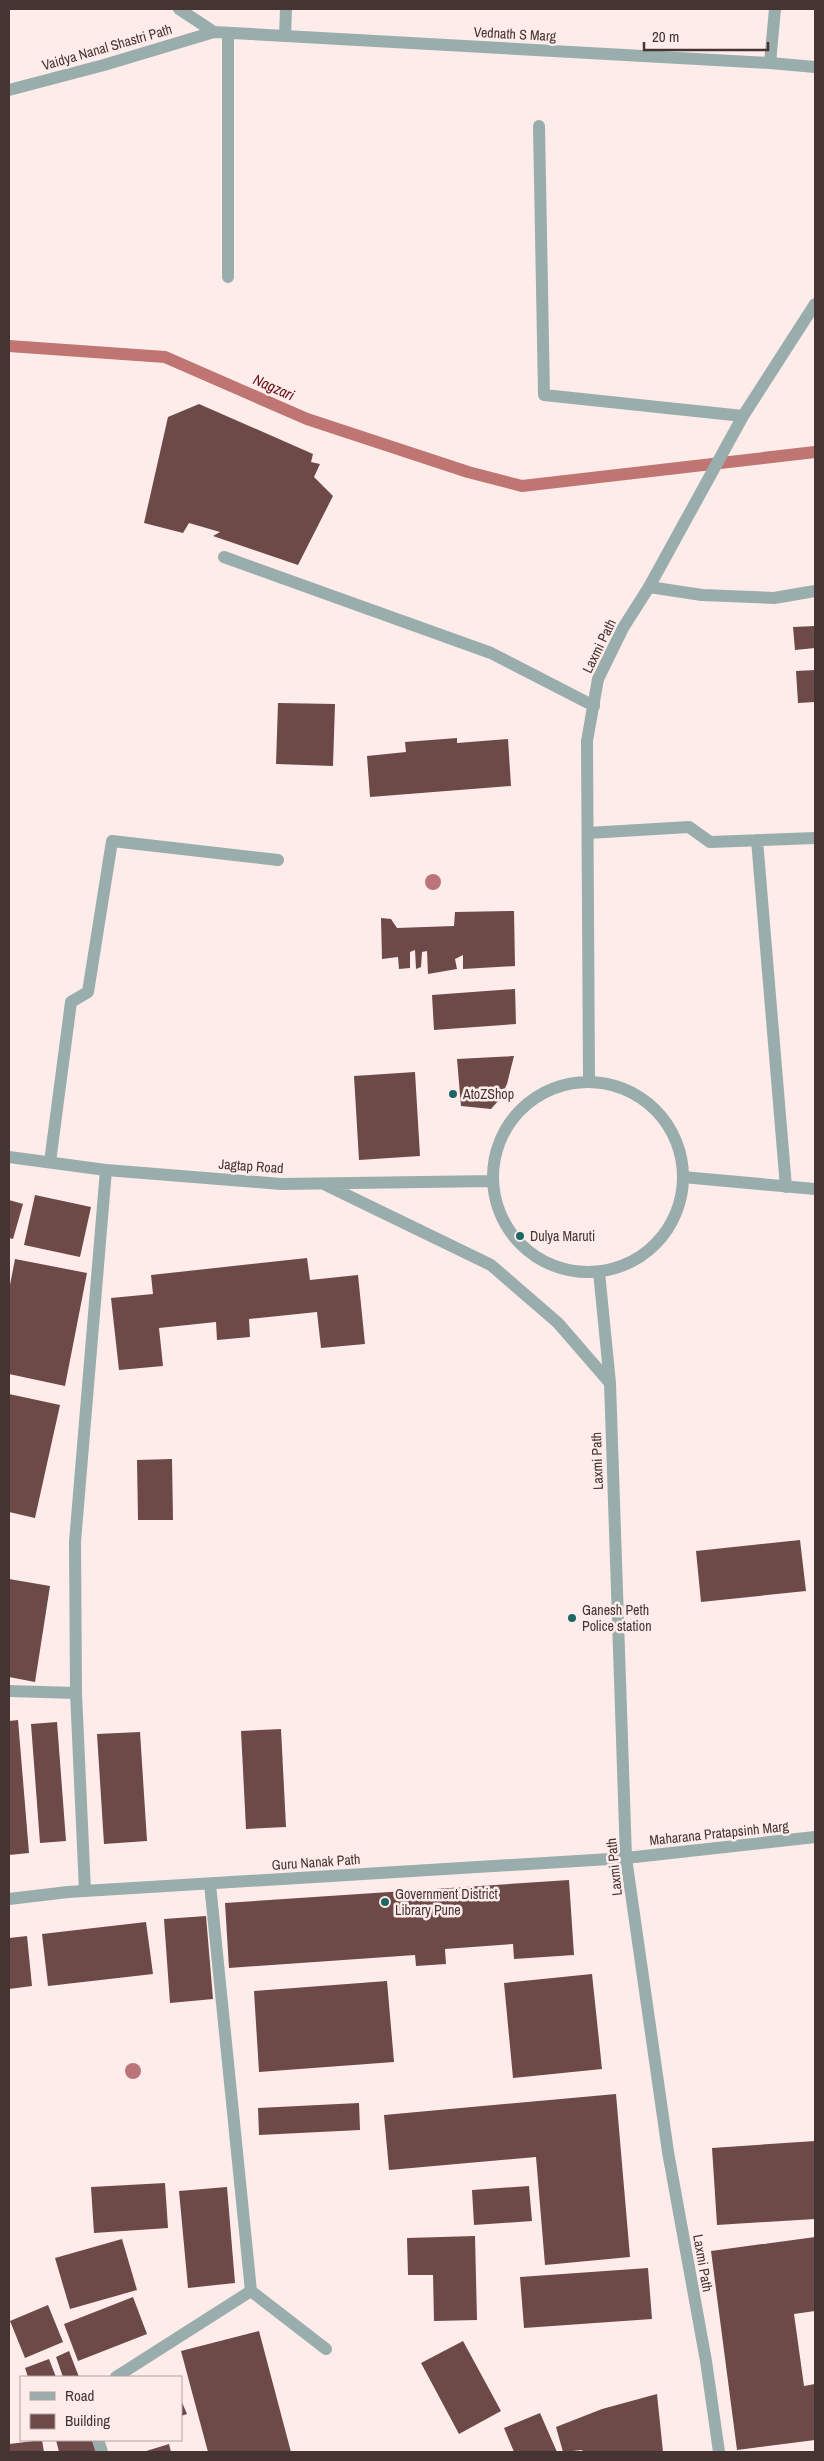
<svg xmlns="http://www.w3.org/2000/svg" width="824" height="2461" font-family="'Archivo Narrow',sans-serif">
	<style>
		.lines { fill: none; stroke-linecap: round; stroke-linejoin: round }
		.stream { stroke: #bf7673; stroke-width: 12 }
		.building { fill: #6d4a48 }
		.service { stroke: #99adac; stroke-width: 12 }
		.minor { stroke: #99adac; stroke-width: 12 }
		.tertiary { stroke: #99adac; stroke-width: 12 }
		.tree { fill: #bb757a }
		.poi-dot { fill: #1b6867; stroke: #feecea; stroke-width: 2 }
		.labels { text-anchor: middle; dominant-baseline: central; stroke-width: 5; stroke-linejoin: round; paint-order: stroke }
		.street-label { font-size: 14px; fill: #463433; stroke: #feecea }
		.poi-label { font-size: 14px; fill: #463433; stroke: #feecea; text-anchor: start }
		.water-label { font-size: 15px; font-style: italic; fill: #651017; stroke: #feecea }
	</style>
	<rect width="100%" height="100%" fill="#feecea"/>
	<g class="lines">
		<path class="stream" d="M 9,346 L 165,357 L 307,419 L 468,472 L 522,486 L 815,452"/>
	</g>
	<path class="building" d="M 199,404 L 313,454 L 311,462 L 320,464 L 314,477 L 333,496 L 298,565 L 213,536 L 220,532 L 189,523 L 183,533 L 144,523 L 168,417 Z
		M 815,626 L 815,648 L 795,650 L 793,627 Z
		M 815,670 L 815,702 L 798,703 L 796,671 Z
		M 278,703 L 335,704 L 333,766 L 276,764 Z
		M 457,738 L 457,743 L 508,739 L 511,786 L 370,797 L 367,756 L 406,752 L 405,742 Z
		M 514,911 L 515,966 L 463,969 L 463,955 L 455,959 L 457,969 L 428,974 L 427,951 L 422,952 L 421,967 L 416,969 L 415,950 L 410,952 L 410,968 L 399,969 L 398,957 L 382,959 L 381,918 L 391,919 L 397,928 L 454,926 L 455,912 Z
		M 515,989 L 516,1024 L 434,1030 L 432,995 Z
		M 514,1056 L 507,1084 L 499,1100 L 491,1109 L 461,1106 L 457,1059 Z
		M 415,1072 L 420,1156 L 359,1160 L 354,1076 Z
		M 35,1195 L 91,1207 L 80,1257 L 24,1245 Z
		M 9,1200 L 23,1204 L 13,1239 L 9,1238 Z
		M 307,1258 L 310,1280 L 358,1275 L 365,1344 L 321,1348 L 317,1312 L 249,1319 L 250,1337 L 217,1340 L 216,1322 L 159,1328 L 163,1366 L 119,1370 L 111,1298 L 153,1294 L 151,1275 Z
		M 15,1259 L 87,1273 L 65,1386 L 9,1374 L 9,1290 Z
		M 9,1394 L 60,1405 L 35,1518 L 9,1512 Z
		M 172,1459 L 173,1520 L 138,1520 L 137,1460 Z
		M 800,1540 L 806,1591 L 701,1602 L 696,1551 Z
		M 9,1579 L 50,1586 L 35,1682 L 9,1677 Z
		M 18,1720 L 29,1853 L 9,1855 L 9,1721 Z
		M 57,1722 L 66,1841 L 40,1843 L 31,1724 Z
		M 281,1729 L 286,1827 L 246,1829 L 241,1731 Z
		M 140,1732 L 147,1841 L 104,1844 L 97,1734 Z
		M 569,1880 L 574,1955 L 514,1959 L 513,1944 L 445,1949 L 446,1964 L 416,1966 L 415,1955 L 229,1968 L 225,1903 Z
		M 206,1916 L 213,1999 L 170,2003 L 164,1919 Z
		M 146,1922 L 153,1974 L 48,1986 L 42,1934 Z
		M 27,1936 L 32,1986 L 9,1989 L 9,1938 Z
		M 592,1974 L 602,2069 L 513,2078 L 504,1983 Z
		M 387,1981 L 394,2062 L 259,2072 L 254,1991 Z
		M 616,2094 L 630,2257 L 545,2265 L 536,2157 L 389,2170 L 384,2115 Z
		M 359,2103 L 360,2130 L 259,2135 L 258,2108 Z
		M 815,2141 L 815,2219 L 717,2225 L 712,2148 Z
		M 165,2183 L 168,2228 L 94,2233 L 91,2187 Z
		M 529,2186 L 532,2221 L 474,2225 L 472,2190 Z
		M 227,2187 L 235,2283 L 188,2288 L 179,2191 Z
		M 475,2236 L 477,2320 L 434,2321 L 433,2275 L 408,2275 L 407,2238 Z
		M 815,2237 L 815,2311 L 794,2314 L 804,2386 L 815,2384 L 815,2440 L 737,2450 L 711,2251 Z
		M 122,2239 L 137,2290 L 70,2309 L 55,2258 Z
		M 648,2268 L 652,2319 L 524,2328 L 520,2277 Z
		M 133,2297 L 147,2334 L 78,2361 L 64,2324 Z
		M 48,2305 L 63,2342 L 25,2358 L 10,2321 Z
		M 259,2331 L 291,2452 L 208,2452 L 181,2351 Z
		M 463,2341 L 501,2411 L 459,2434 L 421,2363 Z
		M 69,2351 L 79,2377 L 63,2377 L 56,2357 Z
		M 49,2359 L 56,2377 L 28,2377 L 25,2368 Z
		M 657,2394 L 663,2452 L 583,2452 L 582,2450 L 563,2452 L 556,2427 L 602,2409 Z
		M 181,2400 L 187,2414 L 181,2416 Z
		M 540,2413 L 557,2452 L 514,2452 L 504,2428 Z
		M 42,2440 L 44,2452 L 9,2452 L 9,2444 Z
		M 56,2440 L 92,2440 L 96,2452 L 59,2452 Z
		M 169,2444 L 171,2452 L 143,2452 Z"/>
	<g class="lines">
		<path class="service" d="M 285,36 L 286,9
			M 770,63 L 775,9
			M 539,126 L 544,395 L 743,416"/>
		<path class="minor" d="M 179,9 L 214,32
			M 228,33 L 228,277
			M 9,90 L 104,65 L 214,32 L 770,63 L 815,67
			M 224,557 L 491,653 L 594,706
			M 649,587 L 702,595 L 774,598 L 815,591
			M 588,833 L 689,827 L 710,842 L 815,838
			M 757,840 L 786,1187
			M 50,1162 L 71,1002 L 88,992 L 112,841 L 278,860
			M 683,1177 L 815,1189
			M 9,1691 L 76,1693
			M 85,1891 L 76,1693 L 75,1542 L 106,1170
			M 251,2291 L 326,2349
			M 116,2377 L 251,2291 L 210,1884
			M 98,2440 L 102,2452"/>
		<path class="tertiary" d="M 589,1081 L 587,741 L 598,679 L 623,628 L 649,587 L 743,416 L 815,304
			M493 1177a95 95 0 1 1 190 0a95 95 0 1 1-190 0Z
			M 9,1157 L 106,1170 L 281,1184 L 493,1181
			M 326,1185 L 491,1265 L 558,1323 L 610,1383
			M 599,1272 L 610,1383 L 626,1858 L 668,2152 L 706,2361 L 719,2452
			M 9,1899 L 68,1892 L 626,1858 L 815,1837"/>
	</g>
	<g class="tree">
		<circle cx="433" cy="882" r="8"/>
		<circle cx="133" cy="2071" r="8"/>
	</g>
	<g class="poi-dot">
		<circle cx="453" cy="1094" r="5"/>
		<circle cx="520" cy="1236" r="5"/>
		<circle cx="572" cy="1618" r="5"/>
		<circle cx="385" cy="1902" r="5"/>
	</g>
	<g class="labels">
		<g class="street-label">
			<text transform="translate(515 34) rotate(3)">Vednath S Marg</text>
			<text transform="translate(107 47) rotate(-16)">Vaidya Nanal Shastri Path</text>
			<text transform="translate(599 646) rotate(-64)">Laxmi Path</text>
			<text transform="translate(251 1166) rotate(4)">Jagtap Road</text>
			<text transform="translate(597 1461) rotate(-92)">Laxmi Path</text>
			<text transform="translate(719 1833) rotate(-6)">Maharana Pratapsinh Marg</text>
			<text transform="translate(316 1862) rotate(-4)">Guru Nanak Path</text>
			<text transform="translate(614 1867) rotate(-96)">Laxmi Path</text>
			<text transform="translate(703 2263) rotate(80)">Laxmi Path</text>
		</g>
		<g class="poi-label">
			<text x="463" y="1094">AtoZShop</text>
			<text x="530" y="1236">Dulya Maruti</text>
			<text x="582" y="1610">Ganesh Peth<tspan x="582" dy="16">Police station</tspan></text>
			<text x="395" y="1894">Government District<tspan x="395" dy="16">Library Pune</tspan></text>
		</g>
		<g class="water-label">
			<text transform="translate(274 387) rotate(24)">Nagzari</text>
		</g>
	</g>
	<rect width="824" height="2461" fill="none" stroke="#463433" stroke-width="20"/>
	<rect x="20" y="2376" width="162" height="65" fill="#feecea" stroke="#b4a2a1"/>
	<rect x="30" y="2392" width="25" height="8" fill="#99adac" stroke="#b4a2a1"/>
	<text x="65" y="2401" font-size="15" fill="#463433">Road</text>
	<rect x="30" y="2414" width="25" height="15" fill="#6d4a48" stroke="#b4a2a1"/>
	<text x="65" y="2426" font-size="15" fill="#463433">Building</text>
	<path d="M644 42v8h124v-8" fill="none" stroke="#463433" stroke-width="2.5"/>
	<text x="652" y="42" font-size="15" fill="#463433" stroke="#feecea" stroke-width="4" paint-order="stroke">20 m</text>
</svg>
